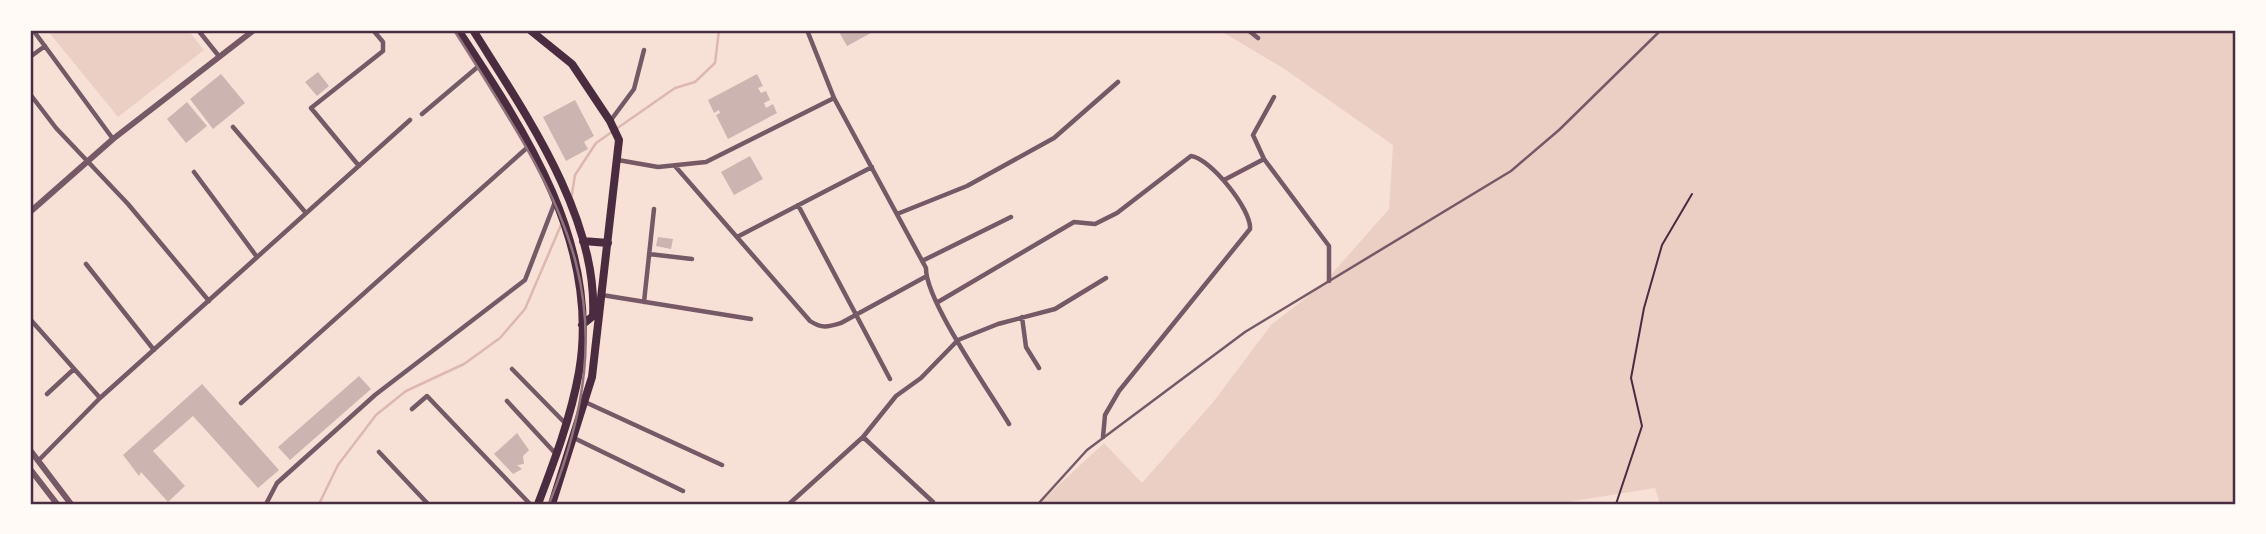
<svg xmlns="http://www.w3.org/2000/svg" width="2266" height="534" font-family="Barlow,sans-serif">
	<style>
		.green { fill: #ebcfc5 }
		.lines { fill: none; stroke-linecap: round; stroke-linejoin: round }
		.stream { stroke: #dcb8b0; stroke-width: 2.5 }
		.building { fill: #ccb4b1 }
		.path { stroke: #4a2c40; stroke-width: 2 }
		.service { stroke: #755966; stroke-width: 2.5 }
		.minor { stroke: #755966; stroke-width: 4.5 }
		.tertiary { stroke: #755966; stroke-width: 6 }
		.primary { stroke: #4a2c40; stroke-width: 8 }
		.rail { stroke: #8f747c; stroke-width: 2.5 }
		.neatline { fill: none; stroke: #4a2c40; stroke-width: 2.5 }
	</style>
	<rect width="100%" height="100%" fill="#f7e1d7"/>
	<path class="green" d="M 47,30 L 188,30 L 204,50 L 118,117 Z
		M 1219,30 L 2236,30 L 2236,504 L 1660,504 L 1655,488 L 1555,504 L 1038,504 L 1104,443 L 1142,483 L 1214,401 L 1271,325 L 1321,286 L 1389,209 L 1393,145 L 1283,68 Z"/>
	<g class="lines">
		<path class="stream" d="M 571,200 L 575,175 L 596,143 L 675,88 L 695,82 L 715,63 L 719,30
			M 319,504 L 338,465 L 376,415 L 406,391 L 464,364 L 500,338 L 525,309 L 561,225"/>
	</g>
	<path class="building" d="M 838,30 L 869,30 L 871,33 L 847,46 Z
		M 318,72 L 329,86 L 317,96 L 305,82 Z
		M 221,74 L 245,103 L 213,129 L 190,99 Z
		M 757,74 L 763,86 L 758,88 L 761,93 L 766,91 L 770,100 L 764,103 L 766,108 L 773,104 L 777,113 L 728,139 L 716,115 L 720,113 L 719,110 L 714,113 L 708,100 Z
		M 575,100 L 594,136 L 584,142 L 588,149 L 566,161 L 543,117 Z
		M 187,102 L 207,126 L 186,143 L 167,119 Z
		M 750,156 L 763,179 L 734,195 L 721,172 Z
		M 658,237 L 673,239 L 671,249 L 656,246 Z
		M 359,376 L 371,389 L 290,460 L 278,447 Z
		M 202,384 L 279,470 L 258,488 L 193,416 L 153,451 L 185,486 L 168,502 L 141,472 L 139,476 L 123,455 Z
		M 517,433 L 529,450 L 523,456 L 524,464 L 517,465 L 522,469 L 513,474 L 494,454 Z"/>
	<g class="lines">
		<path class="path" d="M 1616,504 L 1642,426 L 1631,378 L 1644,308 L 1662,245 L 1692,194"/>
		<path class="service" d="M 1038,504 L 1087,450 L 1245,332 L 1511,171 L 1559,130 L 1661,30"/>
		<path class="minor" d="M 33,30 L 113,139
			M 198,30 L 218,55
			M 807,30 L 834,98 L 926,268 C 925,300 990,392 1009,424
			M 1248,30 L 1258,38
			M 30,57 L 45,46
			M 30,94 L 56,128 L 128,204 L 209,301
			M 422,114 L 480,65
			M 611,120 L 634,89 L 644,50
			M 233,127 L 306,213
			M 1264,159 L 1253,135 L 1274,97
			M 618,160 L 658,167 L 706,162 L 834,98
			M 359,166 L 311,108 L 383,51 L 383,42 L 373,30
			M 675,166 L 810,321 C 822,329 828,327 841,323 L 925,277
			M 194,172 L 257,257
			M 1224,180 L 1264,159 L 1329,246 L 1329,281
			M 798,205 L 890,379
			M 897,214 L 967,186 L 1054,138 L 1118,82
			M 737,237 L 872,167
			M 649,254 L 692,259
			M 922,261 L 1011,217
			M 86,264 L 154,350
			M 602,295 L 751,319
			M 644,302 L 654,209
			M 938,302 L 1074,222 L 1095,224 L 1117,213 L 1191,156 C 1210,158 1252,210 1250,229 L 1119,391 L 1105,415 L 1103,437
			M 1022,317 L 1026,347 L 1039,368
			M 30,319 L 100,398
			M 512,369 L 565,423
			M 47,394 L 74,369
			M 507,401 L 555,453
			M 585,402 L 722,465
			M 241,403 L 529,146
			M 412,409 L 427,396 L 530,504
			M 863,437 L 933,502
			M 574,438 L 683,491
			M 379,452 L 428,504
			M 38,461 L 100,398 L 410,120
			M 266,504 L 277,483 L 375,395 L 525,280 L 555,202
			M 789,504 L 863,437 L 896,396 L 921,378 L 958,340 L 998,324 L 1055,309 L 1106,278"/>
		<path class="tertiary" d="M 30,212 L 113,139 L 254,30
			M 30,450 L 71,504
			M 30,469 L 57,504"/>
		<path class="primary" d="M 458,30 C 525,131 601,245 579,372 C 571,417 554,462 538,504
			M 473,30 C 524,112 598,216 593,316 L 582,325
			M 530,30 L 572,64 L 610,121 L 619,140 L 592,377 L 552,504
			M 583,241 L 608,243"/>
		<path class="rail" d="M 454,30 C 563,203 632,297 549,504"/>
	</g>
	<rect width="2266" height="534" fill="none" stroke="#fffaf5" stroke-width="63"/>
	<rect x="32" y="32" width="2202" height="471" class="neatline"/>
</svg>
